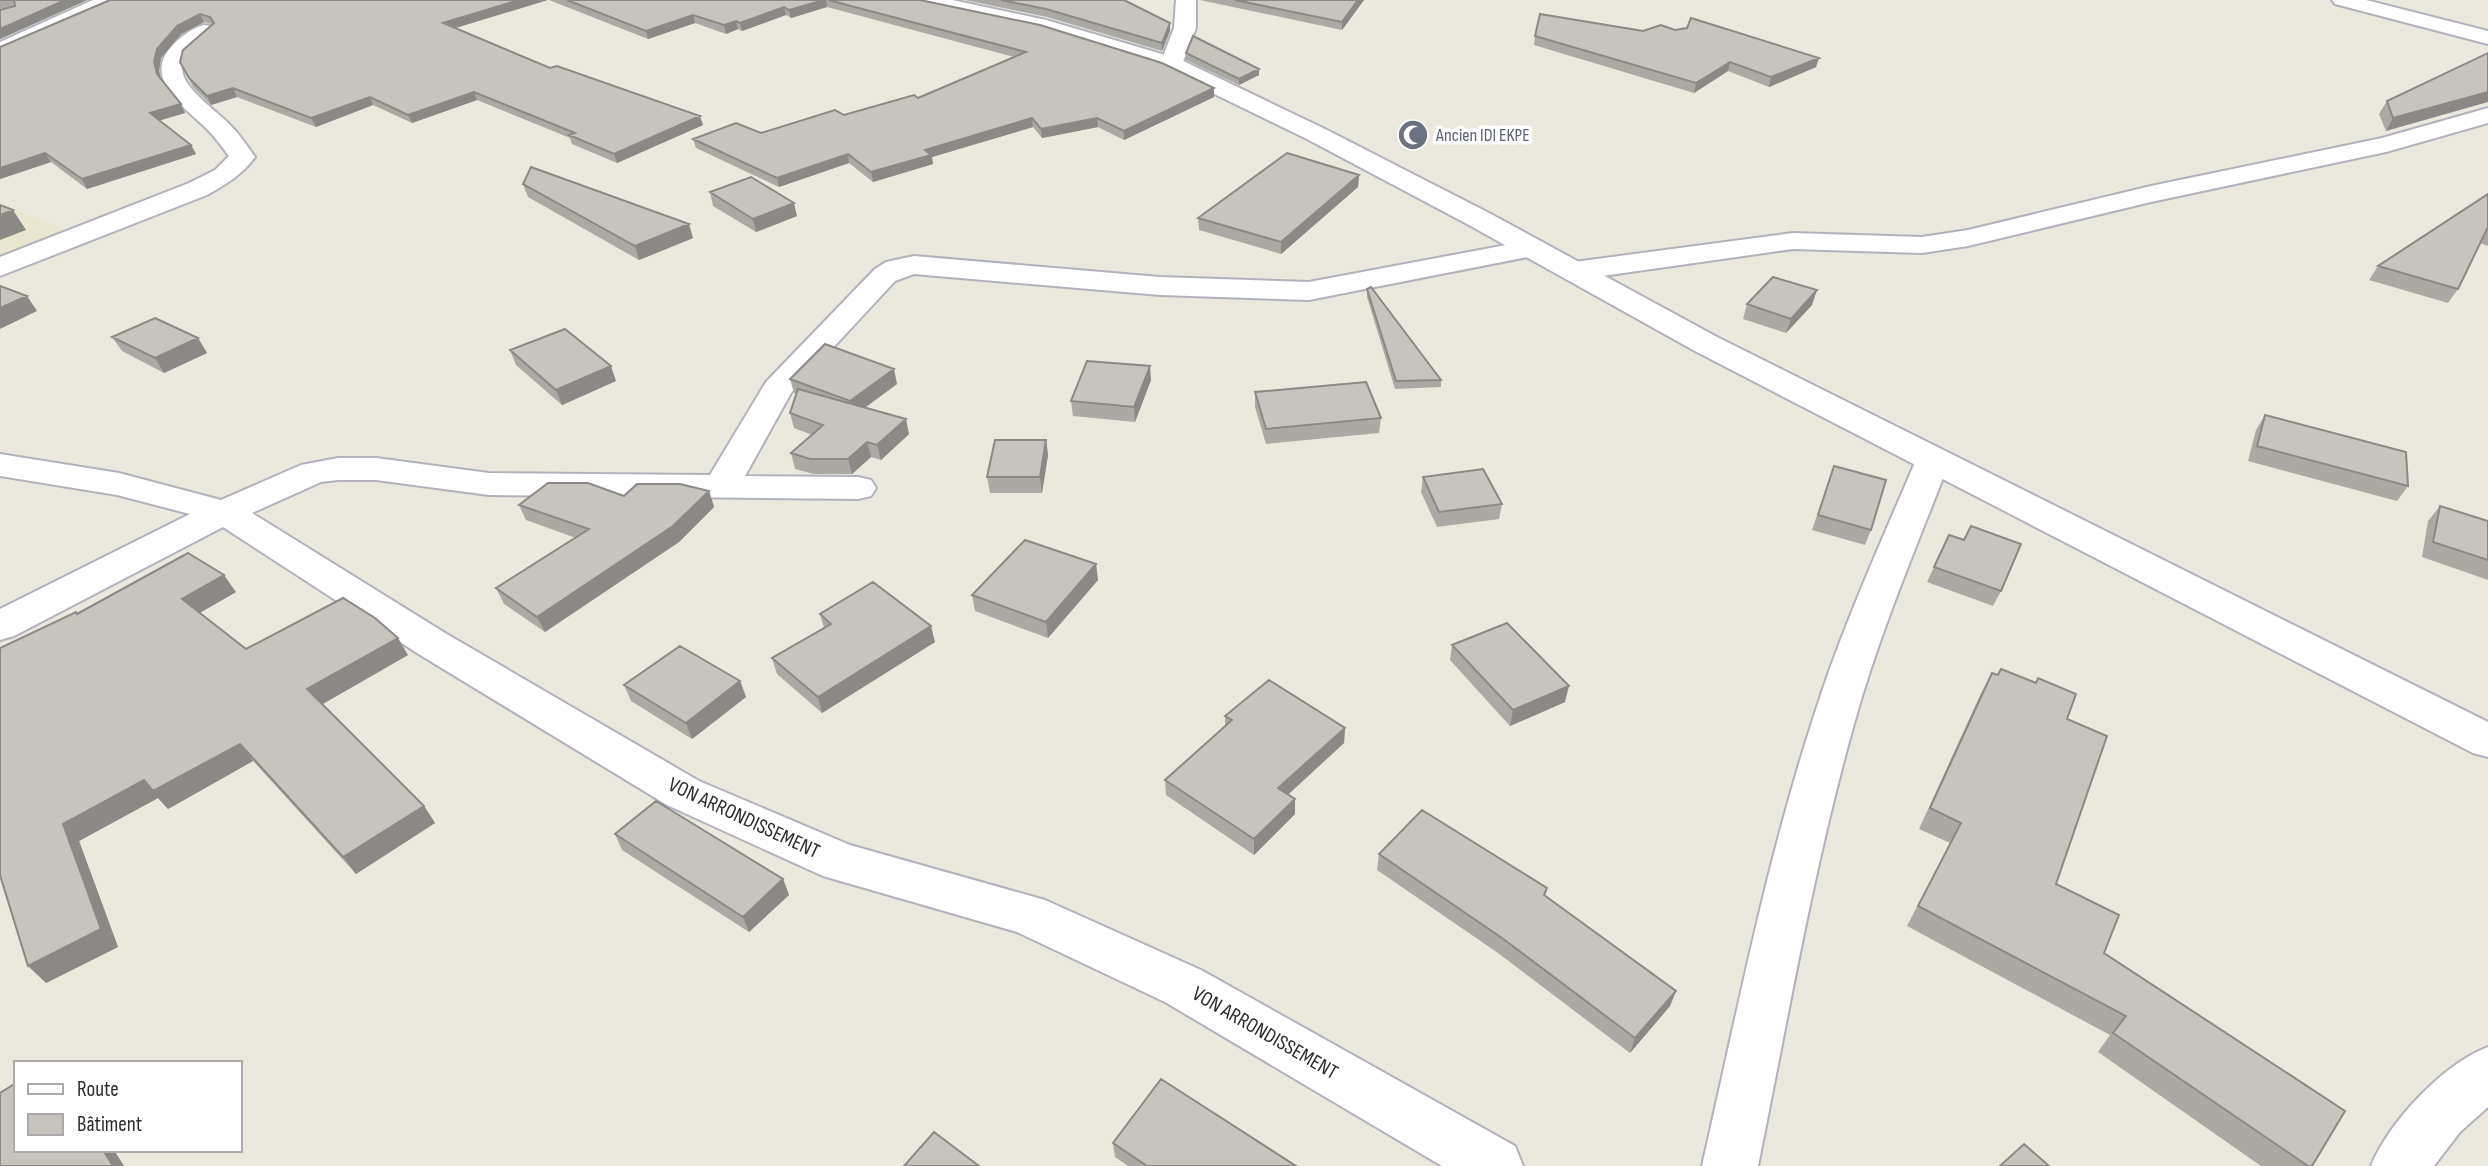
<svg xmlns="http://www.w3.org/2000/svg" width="2488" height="1166" font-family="'Sofia Sans Condensed',sans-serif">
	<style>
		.education { fill: #ebe6cf }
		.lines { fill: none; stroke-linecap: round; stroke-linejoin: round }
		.minor-casing { stroke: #b2b2bd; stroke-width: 4 }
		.tertiary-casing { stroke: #b2b2bd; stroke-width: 4 }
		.minor { fill: #fff; fill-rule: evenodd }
		.tertiary { fill: #fff; fill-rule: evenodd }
		.wall { fill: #aba9a3 }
		.shaded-wall { fill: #8b8985 }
		.building { fill: #c7c4be; stroke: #8b8985; stroke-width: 2 }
		.labels { text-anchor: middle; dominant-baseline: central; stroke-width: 7; stroke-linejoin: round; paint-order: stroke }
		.far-worship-label { font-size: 18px; fill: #5b616d; stroke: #fff; text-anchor: start }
		.street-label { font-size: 21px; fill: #2b2b2b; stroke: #fff }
	</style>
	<rect width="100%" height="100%" fill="#ebe8de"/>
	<path class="education" d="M 0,205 L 68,230 L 0,258 Z"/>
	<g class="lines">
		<g class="minor-casing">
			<path id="minor" d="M 1176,0 L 1196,0 L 1196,28 L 1182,64 L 1179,69 L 1163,69 L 1160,64 L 1174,28 Z
				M 2332,0 L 2366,0 L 2488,31 L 2488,44 L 2335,4 Z
				M 204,25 L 212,26 L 215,31 C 207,43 188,48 183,62 C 175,85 218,111 231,126 C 240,135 247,146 255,157 C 242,175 226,184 207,195 L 0,276 L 0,257 L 189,183 L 215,170 L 229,156 C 222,147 216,138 208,130 C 186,108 141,79 172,46 C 180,37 192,28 204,25 Z
				M 2488,108 L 2488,123 L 2386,152 L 2151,202 L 1968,246 L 1922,253 L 1793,249 L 1574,280 L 1564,277 L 1560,271 L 1564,265 L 1574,262 L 1793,233 L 1922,237 L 1968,230 L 2151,186 L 2382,138 Z
				M 1533,240 L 1543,242 L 1547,248 L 1543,254 L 1309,300 L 1160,295 L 914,274 L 895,281 L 791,393 L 745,476 L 858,477 L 871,480 L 876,488 L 871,496 L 858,499 L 489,495 L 376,480 L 338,480 L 321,482 L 252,513 L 445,633 L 699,781 L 850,845 L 1045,900 L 1201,970 L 1515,1146 L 1523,1166 L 1442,1166 L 1165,1002 L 1017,932 L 823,876 L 667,805 L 417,653 L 223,527 L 14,636 L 0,640 L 0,609 L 190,514 L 117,495 L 0,476 L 0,454 L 119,473 L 221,500 L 301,465 L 338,458 L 376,458 L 489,473 L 710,475 L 766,382 L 875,269 L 886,262 L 914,256 L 1160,277 L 1309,282 Z
				M 1933,450 L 1945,453 L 1950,460 C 1916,548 1879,634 1854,724 C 1813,869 1788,1018 1758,1166 L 1702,1166 C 1736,1018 1765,867 1812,722 C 1840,632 1879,547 1916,460 L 1921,453 Z
				M 2488,1047 L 2488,1107 L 2460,1132 L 2434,1166 L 2371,1166 C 2389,1122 2443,1064 2488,1047 Z"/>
		</g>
		<g class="tertiary-casing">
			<path id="tertiary" d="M 93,0 L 120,0 L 117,4 L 0,57 L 0,42 Z
				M 913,0 L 952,0 L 1046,20 L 1179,59 L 1325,129 L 1489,213 L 1717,337 L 2488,722 L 2488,757 L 2473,753 L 1695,351 L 1469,225 L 1307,139 L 1163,69 L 1041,31 L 923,6 L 916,4 Z"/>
		</g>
		<use href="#minor" class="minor"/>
		<use href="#tertiary" class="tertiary"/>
	</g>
	<path class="wall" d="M 0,0 L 87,0 L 0,39 L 5,8 L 0,9 Z
		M 110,0 L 456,28 L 550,68 L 703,125 L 617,163 L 572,144 L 570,138 L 477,100 L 412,123 L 373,105 L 316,127 L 237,97 L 211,105 L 193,87 L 180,62 L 212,24 L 204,22 L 181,34 L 161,58 L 159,71 L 161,79 L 181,104 L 185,113 L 159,120 L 191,145 L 196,154 L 87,189 L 51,162 L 0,179 L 0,47 Z
		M 549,0 L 920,0 L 1214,88 L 1214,97 L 1124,140 L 1098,127 L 1042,138 L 1033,127 L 932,157 L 933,164 L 873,182 L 849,163 L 779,187 L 696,148 L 693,139 L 761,133 L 918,98 L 1014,57 L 827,7 L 791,18 L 786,15 L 742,31 L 738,29 L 726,34 L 695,23 L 648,39 Z
		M 965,0 L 1124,0 L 1170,31 L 1162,51 L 1047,17 Z
		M 1200,0 L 1364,0 L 1342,30 Z
		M 1675,30 L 1816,67 L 1769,87 L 1728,71 L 1694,93 L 1534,45 L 1535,36 Z
		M 1186,53 L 1259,75 L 1239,85 L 1186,60 Z
		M 2488,53 L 2386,131 L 2379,114 L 2387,101 Z
		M 1359,175 L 1358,187 L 1281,254 L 1199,230 L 1198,218 Z
		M 523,184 L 693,238 L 639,260 L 528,197 Z
		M 710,192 L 797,216 L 756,232 L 713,206 Z
		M 2488,194 L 2488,246 L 2480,243 L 2458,289 L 2448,303 L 2369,280 L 2378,266 Z
		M 1367,289 L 1441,380 L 1441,387 L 1395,389 L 1367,297 Z
		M 1747,304 L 1812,305 L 1786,333 L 1743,319 Z
		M 112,337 L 198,338 L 207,353 L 164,373 L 122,351 Z
		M 510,350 L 616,381 L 562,405 L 516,365 Z
		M 790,379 L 897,384 L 865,408 L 909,434 L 881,460 L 871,457 L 852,474 L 814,474 L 795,469 L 791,453 L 812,435 L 794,428 L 790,413 L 797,394 L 794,393 Z
		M 1151,380 L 1135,422 L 1073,416 L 1071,401 Z
		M 1255,392 L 1381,418 L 1379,433 L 1266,444 L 1255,407 Z
		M 2265,415 L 2408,486 L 2397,501 L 2248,461 L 2256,430 Z
		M 1046,440 L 1048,455 L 1042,493 L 990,493 L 987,477 Z
		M 1834,466 L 1871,530 L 1865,545 L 1812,530 Z
		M 1423,477 L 1502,504 L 1499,519 L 1437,527 L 1421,492 Z
		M 709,491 L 714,507 L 679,542 L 545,632 L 504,604 L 496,588 L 576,538 L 526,520 L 519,505 L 624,496 Z
		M 2440,506 L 2488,521 L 2488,580 L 2422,557 L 2428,521 Z
		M 1949,535 L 2001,591 L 1993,606 L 1927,582 Z
		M 1096,564 L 1098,580 L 1048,638 L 975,611 L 972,595 Z
		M 236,592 L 200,613 L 246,649 L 408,655 L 323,704 L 424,806 L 435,823 L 356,874 L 253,761 L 168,809 L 158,798 L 79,841 L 118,947 L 46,983 L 77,614 Z
		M 820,614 L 935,642 L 822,713 L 777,674 L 772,658 L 824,628 Z
		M 1452,645 L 1565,702 L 1510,726 L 1450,660 Z
		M 1992,673 L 2067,719 L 2056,884 L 2104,953 L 2312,1166 L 2261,1166 L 2098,1052 L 2110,1035 L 1907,926 L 1950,843 L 1919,829 L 1981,693 Z
		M 740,681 L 746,697 L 692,739 L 631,701 L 624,685 Z
		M 1225,716 L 1345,728 L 1344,743 L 1288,794 L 1295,799 L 1295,814 L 1254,855 L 1166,795 L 1165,780 L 1225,726 Z
		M 615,834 L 783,879 L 789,895 L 749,932 L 622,850 Z
		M 1379,854 L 1547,888 L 1545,896 L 1676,991 L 1670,1006 L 1630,1053 L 1498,953 L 1377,870 Z
		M 1113,1143 L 1296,1166 L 1128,1166 L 1115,1157 Z"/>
	<path class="shaded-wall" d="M 65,0 L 87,0 L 0,39 L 0,29 Z
		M 519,0 L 548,0 L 446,31 L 443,23 Z
		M 824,0 L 826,0 L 827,7 L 791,18 L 789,10 Z
		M 1358,0 L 1364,0 L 1342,30 L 1342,22 Z
		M 784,7 L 786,15 L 742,31 L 740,23 Z
		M 200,14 L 204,22 L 181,34 L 161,58 L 159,71 L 162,83 L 157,74 L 154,62 L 157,49 L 177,26 Z
		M 693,15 L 695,23 L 648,39 L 646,31 Z
		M 736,21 L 738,29 L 726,34 L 724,25 Z
		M 1170,23 L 1170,31 L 1162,51 L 1162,43 Z
		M 1819,58 L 1816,67 L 1769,87 L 1771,77 Z
		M 1730,62 L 1728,71 L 1694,93 L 1696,83 Z
		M 1259,69 L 1259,75 L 1239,85 L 1239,79 Z
		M 233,88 L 237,97 L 211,105 L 207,96 Z
		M 1214,88 L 1214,97 L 1124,140 L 1124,131 Z
		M 474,92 L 477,100 L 412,123 L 408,115 Z
		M 2488,92 L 2488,102 L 2386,131 L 2393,118 Z
		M 370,97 L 373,105 L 316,127 L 311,118 Z
		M 181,104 L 185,113 L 155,122 L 150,113 Z
		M 700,116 L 703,125 L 617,163 L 614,154 Z
		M 1032,118 L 1033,127 L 932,157 L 933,164 L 873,182 L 871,172 L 925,150 Z
		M 1097,118 L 1098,127 L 1042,138 L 1041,129 Z
		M 191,145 L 196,154 L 87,189 L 82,179 Z
		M 45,153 L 51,162 L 0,179 L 0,168 Z
		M 848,154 L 849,163 L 779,187 L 777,178 Z
		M 1359,175 L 1358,187 L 1281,254 L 1281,242 Z
		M 794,203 L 797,216 L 756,232 L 753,219 Z
		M 13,210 L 26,230 L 0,240 L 0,215 Z
		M 689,224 L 693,238 L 639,260 L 635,246 Z
		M 1817,290 L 1812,305 L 1786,333 L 1791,319 Z
		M 27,296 L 37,311 L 0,329 L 0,308 Z
		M 198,338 L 207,353 L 164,373 L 155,358 Z
		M 611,366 L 616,381 L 562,405 L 556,390 Z
		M 1150,366 L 1151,380 L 1135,422 L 1134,407 Z
		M 894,369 L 897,384 L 853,416 L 850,401 Z
		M 906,419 L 909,434 L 881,460 L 877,445 Z
		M 1046,440 L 1048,455 L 1042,493 L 1040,477 Z
		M 867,442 L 871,457 L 852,474 L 848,459 Z
		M 709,491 L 714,507 L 679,542 L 545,632 L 537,617 Z
		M 1096,564 L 1098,580 L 1048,638 L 1046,622 Z
		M 224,575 L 236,592 L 194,616 L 182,599 Z
		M 931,626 L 935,642 L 822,713 L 818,697 Z
		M 398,638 L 408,655 L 319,706 L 307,689 Z
		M 740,681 L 746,697 L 692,739 L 686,723 Z
		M 1569,686 L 1565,702 L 1510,726 L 1513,710 Z
		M 1345,728 L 1344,743 L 1278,804 L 1278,788 Z
		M 240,744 L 253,761 L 168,809 L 158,798 L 79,841 L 118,947 L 46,983 L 28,966 L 63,824 L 144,780 Z
		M 1295,799 L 1295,814 L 1254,855 L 1254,839 Z
		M 424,806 L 435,823 L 356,874 L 343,857 Z
		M 783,879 L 789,895 L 749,932 L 743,917 Z
		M 1676,991 L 1670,1006 L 1630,1053 L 1635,1038 Z
		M 103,1150 L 114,1150 L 124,1166 L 113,1166 Z"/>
	<path class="building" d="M 0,0 L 65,0 L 0,29 L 0,10 L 15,6 L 14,0 Z
		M 110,0 L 519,0 L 443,23 L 550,68 L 557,66 L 700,116 L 614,154 L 569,135 L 575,133 L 474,92 L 408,115 L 370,97 L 311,118 L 233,88 L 207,96 L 189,78 L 180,62 L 183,50 L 214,23 L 210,17 L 200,14 L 177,26 L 157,49 L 154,62 L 157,74 L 181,104 L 150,113 L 191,145 L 82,179 L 45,153 L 0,168 L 0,47 Z
		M 567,0 L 824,0 L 789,10 L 784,7 L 740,23 L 736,21 L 724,25 L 693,15 L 646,31 Z
		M 828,0 L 920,0 L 1040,25 L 1162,63 L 1214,88 L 1124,131 L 1097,118 L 1041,129 L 1032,118 L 925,150 L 931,155 L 871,172 L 848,154 L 777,178 L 693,139 L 736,123 L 761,133 L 835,110 L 844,115 L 914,95 L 918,98 L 1026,52 Z
		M 1001,0 L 1124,0 L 1170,23 L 1162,43 L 1046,9 Z
		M 1235,0 L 1358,0 L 1342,22 Z
		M 1540,14 L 1643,31 L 1661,25 L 1675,30 L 1687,28 L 1691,18 L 1819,58 L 1771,77 L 1730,62 L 1696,83 L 1535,36 Z
		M 1193,36 L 1259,69 L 1239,79 L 1186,53 Z
		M 2488,53 L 2488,92 L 2393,118 L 2387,101 Z
		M 1287,153 L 1359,175 L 1281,242 L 1198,218 Z
		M 531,167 L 689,224 L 635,246 L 523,184 Z
		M 751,177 L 794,203 L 753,219 L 710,192 Z
		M 2488,194 L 2488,229 L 2487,229 L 2458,289 L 2378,266 Z
		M 0,205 L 13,210 L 0,215 Z
		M 1773,277 L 1817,290 L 1791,319 L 1747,304 Z
		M 0,286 L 27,296 L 0,308 Z
		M 1371,287 L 1441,380 L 1396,381 L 1367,289 Z
		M 155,318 L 198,338 L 155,358 L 112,337 Z
		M 565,329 L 611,366 L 556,390 L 510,350 Z
		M 825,344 L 894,369 L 850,401 L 790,379 Z
		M 1087,361 L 1150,366 L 1134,407 L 1071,401 Z
		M 1366,382 L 1381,418 L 1266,429 L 1255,392 Z
		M 798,389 L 906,419 L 877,445 L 867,442 L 848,459 L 810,459 L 791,453 L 823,425 L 790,413 Z
		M 2265,415 L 2406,452 L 2408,486 L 2257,446 Z
		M 995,440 L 1046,440 L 1040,477 L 987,477 Z
		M 1834,466 L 1886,480 L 1871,530 L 1818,515 Z
		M 1483,469 L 1502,504 L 1439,512 L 1423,477 Z
		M 548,483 L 588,483 L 624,496 L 637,484 L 680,484 L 709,491 L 673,526 L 537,617 L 496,588 L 589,529 L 519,505 Z
		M 2440,506 L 2488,521 L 2488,560 L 2433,542 Z
		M 1971,526 L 2021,544 L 2001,591 L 1934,567 L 1949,535 L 1964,540 Z
		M 1025,540 L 1096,564 L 1046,622 L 972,595 Z
		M 188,553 L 224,575 L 182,599 L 246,649 L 343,598 L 375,618 L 398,638 L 307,689 L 424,806 L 343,857 L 240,744 L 153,791 L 144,780 L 63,824 L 101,929 L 28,966 L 0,875 L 0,648 L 76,612 L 77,614 Z
		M 873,582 L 931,626 L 818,697 L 772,658 L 831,624 L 820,614 Z
		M 1507,623 L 1569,686 L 1513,710 L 1452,645 Z
		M 680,646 L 740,681 L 686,723 L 624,685 Z
		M 2001,669 L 2036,683 L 2038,678 L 2076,694 L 2067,719 L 2107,736 L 2056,884 L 2119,915 L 2104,953 L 2345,1111 L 2312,1166 L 2308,1166 L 2113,1033 L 2126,1016 L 1918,906 L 1961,823 L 1930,808 L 1992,673 L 1998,675 Z
		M 1269,680 L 1345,728 L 1278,788 L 1295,799 L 1254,839 L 1165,780 L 1232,720 L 1225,716 Z
		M 656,801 L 783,879 L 743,917 L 615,834 Z
		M 1422,810 L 1547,888 L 1544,895 L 1676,991 L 1635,1038 L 1502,938 L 1379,854 Z
		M 1161,1079 L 1296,1166 L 1147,1166 L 1113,1143 Z
		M 16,1083 L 16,1150 L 103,1150 L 113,1166 L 0,1166 L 0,1093 Z
		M 934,1132 L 979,1166 L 904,1166 Z
		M 2024,1144 L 2049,1166 L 2000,1166 Z"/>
	<defs>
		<g id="mosque-disc" transform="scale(1.575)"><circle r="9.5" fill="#6b7280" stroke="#fff"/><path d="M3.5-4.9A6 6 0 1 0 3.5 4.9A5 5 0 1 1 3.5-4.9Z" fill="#fff"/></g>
	</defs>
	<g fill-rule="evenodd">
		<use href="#mosque-disc" x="1413" y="135"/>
	</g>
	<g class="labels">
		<g class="far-worship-label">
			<text x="1436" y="135">Ancien IDI EKPE</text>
		</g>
		<g class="street-label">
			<text transform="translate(744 818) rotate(25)">VON ARRONDISSEMENT</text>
			<text transform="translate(1265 1033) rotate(30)">VON ARRONDISSEMENT</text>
		</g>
	</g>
	<rect x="14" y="1061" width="228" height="91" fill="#ffffff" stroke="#aaaaaa" stroke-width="2"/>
	<rect x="28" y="1084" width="35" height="10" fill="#ffffff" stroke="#aaaaaa" stroke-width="2"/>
	<text x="77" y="1096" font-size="21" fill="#2b2b2b">Route</text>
	<rect x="28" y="1114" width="35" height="21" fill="#c7c4be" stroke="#aaaaaa" stroke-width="2"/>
	<text x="77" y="1131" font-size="21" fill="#2b2b2b">Bâtiment</text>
</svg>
